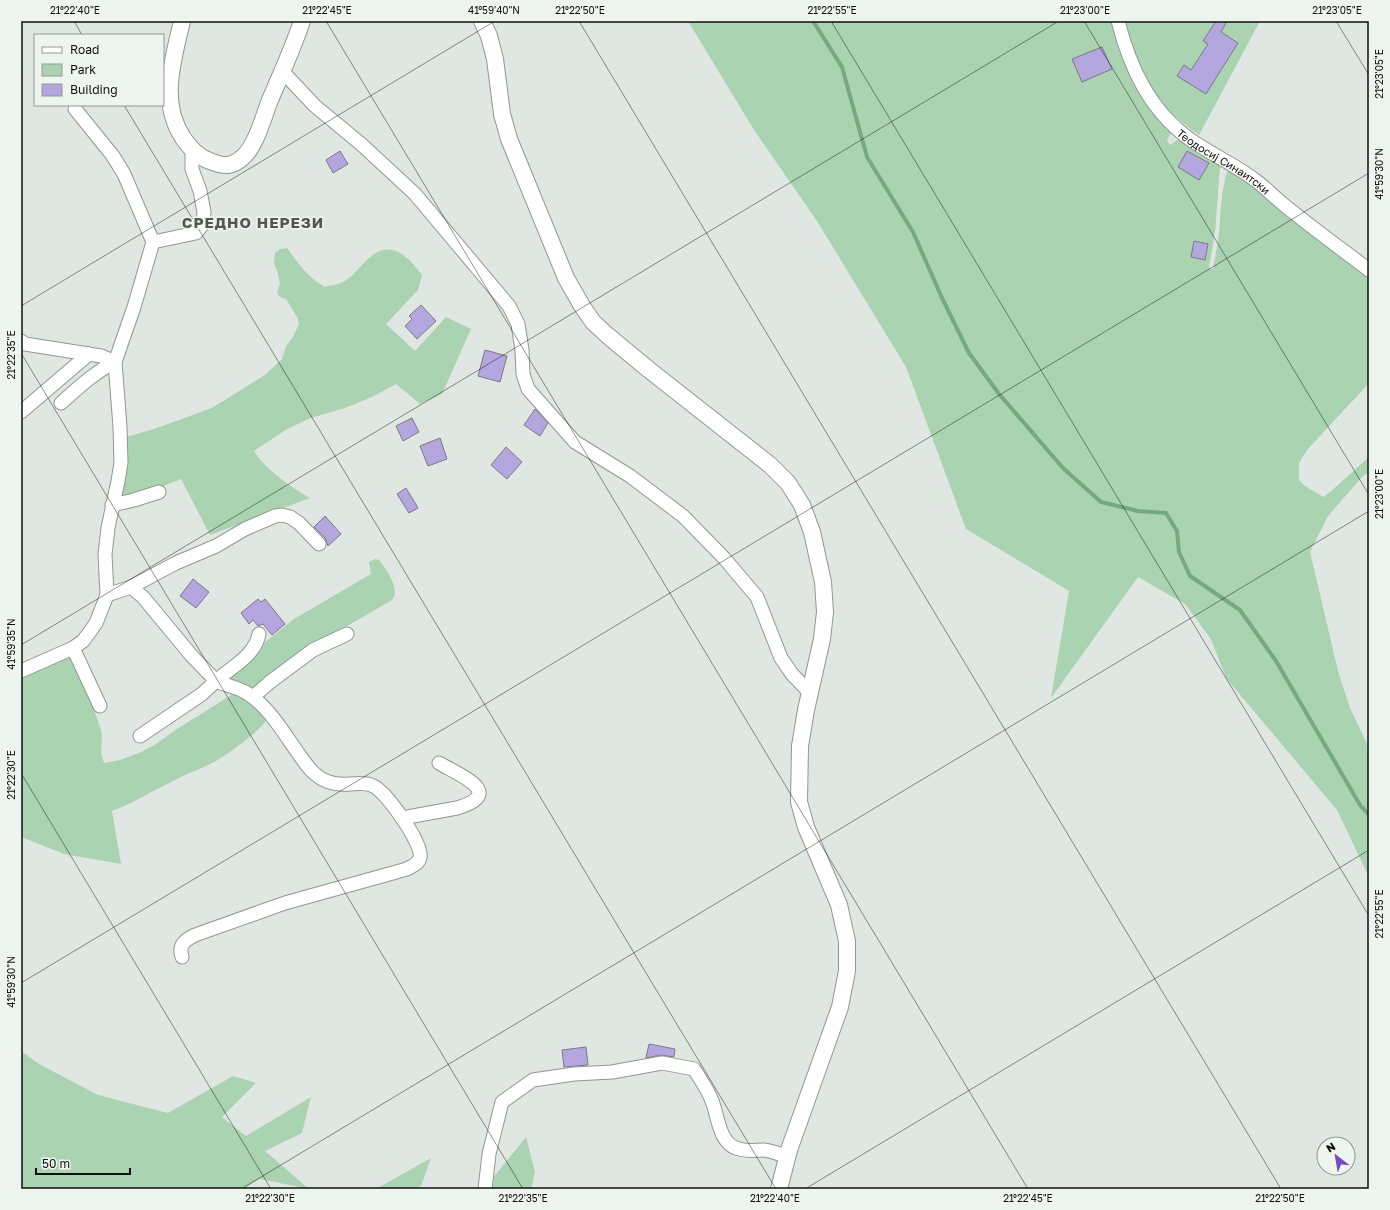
<svg xmlns="http://www.w3.org/2000/svg" width="1390" height="1210" font-family="'Golos Text',sans-serif">
	<style>
		.green { fill: #aad4b1 }
		.lines { fill: none; stroke-linecap: round; stroke-linejoin: round }
		.stream { stroke: #77a981; stroke-width: 4 }
		.building { fill: #b4a6de; stroke: #7b7a80 }
		.minor-casing { stroke: #929793; stroke-width: 15 }
		.tertiary-casing { stroke: #929793; stroke-width: 18 }
		.minor { stroke: #fff; stroke-width: 13 }
		.tertiary { stroke: #fff; stroke-width: 16 }
		.ticks { fill: none; stroke: #0e100e; stroke-width: 1; stroke-opacity: 0.45 }
		.labels { text-anchor: middle; dominant-baseline: central; stroke-width: 3; stroke-linejoin: round; paint-order: stroke }
		.street-label { font-size: 11px; fill: #0e100e; stroke: #eef4ee }
		.district-label { font-size: 15px; font-weight: bold; letter-spacing: 1px; fill: #525752; stroke: #eef4ee }
		.neatline { fill: none; stroke: #0e100e; stroke-width: 1.5 }
		.ticks-label { font-size: 10px; text-anchor: middle; fill: #0e100e }
	</style>
	<rect width="100%" height="100%" fill="#e0e6e1"/>
	<path class="green" d="M 688,21 L 1113,21 L 1149,107 L 1171,132 L 1167,141 L 1170,145 L 1179,139 L 1219,164 L 1220,167 L 1215,232 L 1209,268 L 1213,269 C 1215,257 1218,244 1219,232 C 1221,209 1221,186 1230,164 L 1369,270 L 1369,383 L 1307,450 L 1299,463 L 1299,480 L 1305,486 L 1323,497 L 1329,493 L 1369,457 L 1369,472 L 1362,477 L 1328,516 L 1310,552 L 1338,671 L 1350,708 L 1369,748 L 1369,877 L 1337,810 L 1226,678 L 1211,639 L 1185,604 L 1138,577 L 1051,698 L 1069,591 L 966,529 L 906,367 L 817,221 L 754,130 Z
		M 1125,21 L 1260,21 L 1199,135 C 1154,104 1138,73 1125,21 Z
		M 287,248 C 298,263 308,278 325,287 C 331,285 338,285 343,282 C 354,276 359,267 368,259 C 390,238 408,256 422,275 L 418,290 L 386,324 L 415,351 L 446,317 L 471,329 L 442,394 L 420,404 L 396,384 L 374,396 L 345,408 L 311,418 L 287,429 L 254,451 C 264,468 292,488 310,498 L 210,535 L 181,479 L 151,491 L 118,500 L 126,437 L 154,429 L 212,408 L 265,375 L 282,359 L 286,346 L 293,337 L 299,324 L 297,317 L 286,299 L 280,297 L 277,293 L 280,283 L 278,274 L 274,263 L 275,253 L 280,249 Z
		M 375,559 L 379,560 C 386,569 401,589 392,600 L 342,629 L 257,688 L 249,689 L 223,680 L 259,647 L 294,619 L 371,574 L 369,562 Z
		M 73,654 L 97,718 L 102,734 L 101,753 L 104,763 L 120,760 L 141,752 L 156,744 L 177,729 L 236,692 L 245,697 L 267,718 C 266,727 226,755 216,761 C 204,768 188,773 175,780 C 154,790 134,803 112,811 L 121,864 L 64,854 L 21,837 L 21,677 Z
		M 21,1051 L 39,1064 L 98,1095 L 168,1113 L 233,1076 L 256,1083 L 222,1117 L 246,1136 L 311,1097 L 302,1133 L 265,1151 L 309,1189 L 260,1179 L 243,1189 L 21,1189 Z
		M 526,1137 L 535,1172 L 531,1189 L 484,1189 Z
		M 431,1158 L 421,1186 L 417,1189 L 376,1189 Z"/>
	<g class="lines">
		<path class="stream" d="M 813,21 L 842,67 L 867,157 L 913,232 L 942,298 L 969,353 L 999,394 L 1063,468 L 1101,502 L 1138,511 L 1166,513 L 1177,531 L 1179,552 L 1190,576 L 1240,610 L 1276,661 L 1360,805 L 1369,815"/>
	</g>
	<path class="building" d="M 1216,21 L 1227,21 L 1221,32 L 1238,43 L 1206,94 L 1177,76 L 1184,65 L 1191,70 L 1208,44 L 1203,41 Z
		M 1102,47 L 1112,69 L 1082,82 L 1072,59 Z
		M 340,151 L 348,164 L 333,173 L 326,160 Z
		M 1187,151 L 1209,163 L 1199,180 L 1178,167 Z
		M 1194,241 L 1208,244 L 1205,260 L 1191,257 Z
		M 421,305 L 436,321 L 417,339 L 405,326 L 412,319 L 409,316 Z
		M 485,350 L 507,356 L 500,382 L 478,376 Z
		M 535,409 L 548,423 L 540,436 L 524,425 Z
		M 412,418 L 419,432 L 403,441 L 396,426 Z
		M 440,438 L 447,459 L 428,466 L 420,446 Z
		M 506,447 L 522,462 L 507,479 L 491,465 Z
		M 406,488 L 418,508 L 409,513 L 397,494 Z
		M 325,516 L 341,534 L 328,546 L 325,538 L 314,527 Z
		M 193,579 L 209,592 L 196,608 L 180,596 Z
		M 258,599 L 261,602 L 265,599 L 285,624 L 272,635 L 263,624 L 258,626 L 253,620 L 249,624 L 241,613 Z
		M 649,1044 L 675,1049 L 674,1057 L 661,1055 L 646,1058 Z
		M 586,1047 L 588,1065 L 564,1067 L 562,1050 Z"/>
	<g class="lines">
		<g class="minor-casing">
			<g id="minor">
				<path id="s1" d="M 1118,21 C 1130,68 1150,111 1191,140 C 1211,154 1235,165 1255,180 C 1265,187 1273,196 1283,204 C 1311,227 1340,248 1369,270"/>
				<path d="M 282,71 L 315,106 L 361,144 L 415,194 L 509,306 L 518,324 L 522,350 L 523,374 L 528,389 L 575,442 L 630,476 L 683,516 L 724,558 L 757,597 L 781,658 L 792,674 L 810,693"/>
				<path d="M 153,242 L 196,233 L 203,224 L 204,212 L 200,191 L 192,169 L 192,151"/>
				<path d="M 21,341 L 25,344 L 101,356 L 115,362"/>
				<path d="M 61,403 C 78,388 95,372 115,362"/>
				<path d="M 21,412 L 89,354"/>
				<path d="M 112,505 L 134,500 L 159,492"/>
				<path d="M 131,587 L 143,597 L 191,655 L 216,681 L 202,694 L 140,736"/>
				<path d="M 107,595 L 131,587 L 176,563 L 216,546 L 245,529 L 275,516 L 282,515 L 290,517 L 299,523 L 319,544"/>
				<path d="M 73,648 L 100,706"/>
				<path d="M 21,671 L 73,648 L 83,641 L 89,633 L 96,623 L 107,595 L 105,554 L 108,528 L 118,481 L 121,463 L 120,427 L 115,362 L 134,307 L 153,242 L 124,174 L 113,156 L 75,109"/>
				<path d="M 253,697 L 270,682 L 313,650 L 347,634"/>
				<path d="M 402,818 L 457,808 C 507,793 459,775 439,763"/>
				<path d="M 182,957 C 178,945 185,940 195,935 L 285,903 L 407,869 C 412,866 419,864 420,857 C 423,844 386,791 373,786 C 366,782 357,784 349,784 C 337,785 324,782 315,774 C 308,768 303,760 298,753 C 283,732 269,707 247,693 C 237,687 227,686 216,681 C 231,667 255,656 259,634"/>
				<path d="M 485,1189 L 489,1154 L 502,1102 L 533,1080 L 574,1074 L 612,1072 L 662,1063 L 694,1069 C 700,1079 708,1090 712,1101 C 718,1116 719,1142 736,1148 C 745,1152 755,1150 764,1150 C 772,1151 780,1154 787,1157"/>
			</g>
		</g>
		<g class="tertiary-casing">
			<path id="tertiary" d="M 182,21 C 173,61 159,101 183,138 C 191,149 198,157 210,161 C 224,167 232,167 243,157 C 256,146 264,115 270,100 C 281,74 293,48 302,21
				M 482,21 L 489,36 L 495,59 L 502,114 L 509,139 L 566,278 L 582,306 L 593,322 L 607,335 L 648,369 L 770,465 L 788,483 L 802,505 L 812,532 L 823,582 L 825,612 L 822,639 L 806,710 L 800,746 L 799,802 L 806,827 L 839,905 L 847,941 L 847,971 L 840,1007 L 789,1150 L 779,1189"/>
		</g>
		<use href="#minor" class="minor"/>
		<use href="#tertiary" class="tertiary"/>
	</g>
	<path class="ticks" d="M 74,21 L 82,35M 326,21 L 1028,1189M 579,21 L 1281,1189M 831,21 L 1369,916M 1084,21 L 1369,495M 1336,21 L 1369,75M 124,105 L 776,1189M 21,306 L 495,21M 21,353 L 523,1189M 21,645 L 1059,21M 21,773 L 271,1189M 21,983 L 1369,173M 241,1189 L 1369,511M 805,1189 L 1369,850M 1368,1189 L 1369,1188"/>
	<g class="labels">
		<g class="street-label">
			<text stroke="none"><textPath href="#s1" startOffset="182">Теодосиј Синаитски</textPath></text>
		</g>
		<g class="district-label">
			<text x="253" y="222">СРЕДНО НЕРЕЗИ</text>
		</g>
	</g>
	<rect width="1390" height="1210" fill="none" stroke="#eef4ee" stroke-width="44"/>
	<rect x="34" y="34" width="130" height="72" fill="#eef4ee" stroke="#949994"/>
	<rect x="42" y="47" width="20" height="6" fill="#ffffff" stroke="#949994"/>
	<text x="70" y="54" font-size="12" fill="#0e100e">Road</text>
	<rect x="42" y="64" width="20" height="12" fill="#aad4b1" stroke="#949994"/>
	<text x="70" y="74" font-size="12" fill="#0e100e">Park</text>
	<rect x="42" y="84" width="20" height="12" fill="#b4a6de" stroke="#949994"/>
	<text x="70" y="94" font-size="12" fill="#0e100e">Building</text>
	<g transform="translate(1336 1156) rotate(329)"><circle r="19" fill="#eef4ee" stroke="#949994"/>
	<path d="M0-3L7 15L0 10L-7 15Z" fill="#754bc3"/>
	<text y="-6" font-size="11" font-weight="bold" text-anchor="middle" fill="#0e100e">N</text>
	</g>
	<path d="M36 1168v6h94v-6" fill="none" stroke="#0e100e" stroke-width="2"/>
	<text x="42" y="1168" font-size="12" fill="#0e100e" stroke="#eef4ee" stroke-width="3" paint-order="stroke">50 m</text>
	<rect x="22" y="22" width="1346" height="1166" class="neatline"/>
	<g class="ticks-label">
		<text x="75" y="14">21°22'40"E</text>
		<text x="327" y="14">21°22'45"E</text>
		<text x="494" y="14">41°59'40"N</text>
		<text x="580" y="14">21°22'50"E</text>
		<text x="832" y="14">21°22'55"E</text>
		<text x="1085" y="14">21°23'00"E</text>
		<text x="1337" y="14">21°23'05"E</text>
		<text transform="translate(1379 74) rotate(-90)" y="4">21°23'05"E</text>
		<text transform="translate(1379 174) rotate(-90)" y="4">41°59'30"N</text>
		<text transform="translate(11 355) rotate(-90)" y="4">21°22'35"E</text>
		<text transform="translate(1379 494) rotate(-90)" y="4">21°23'00"E</text>
		<text transform="translate(11 644) rotate(-90)" y="4">41°59'35"N</text>
		<text transform="translate(11 775) rotate(-90)" y="4">21°22'30"E</text>
		<text transform="translate(1379 914) rotate(-90)" y="4">21°22'55"E</text>
		<text transform="translate(11 982) rotate(-90)" y="4">41°59'30"N</text>
		<text x="270" y="1202">21°22'30"E</text>
		<text x="523" y="1202">21°22'35"E</text>
		<text x="775" y="1202">21°22'40"E</text>
		<text x="1028" y="1202">21°22'45"E</text>
		<text x="1280" y="1202">21°22'50"E</text>
	</g>
</svg>
